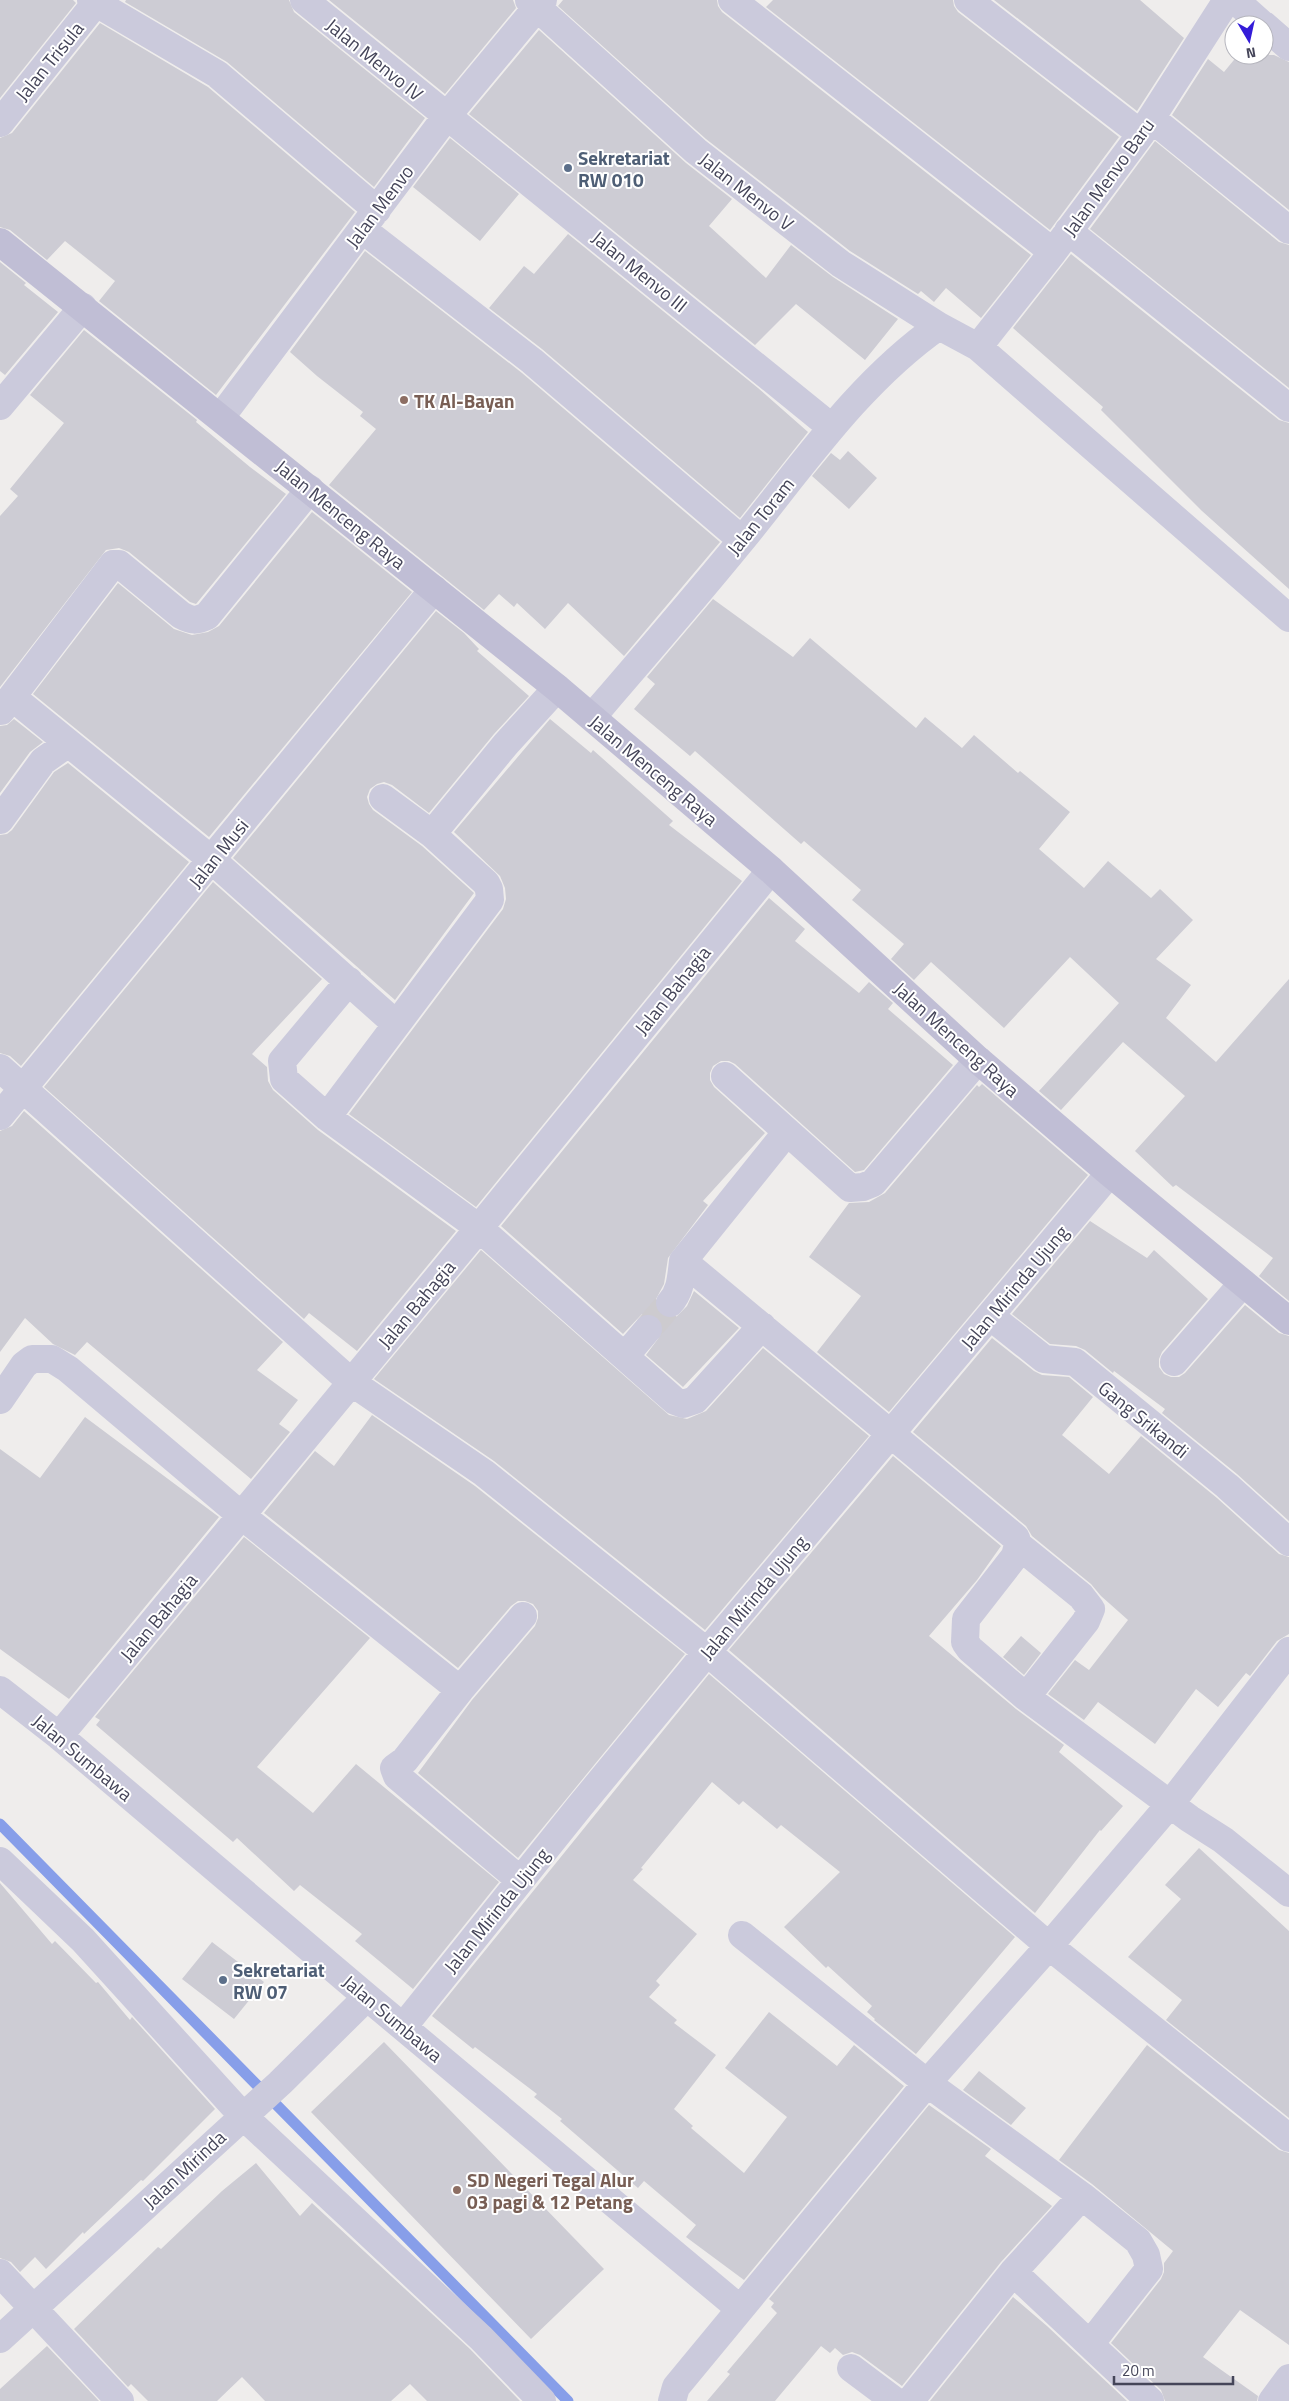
<svg xmlns="http://www.w3.org/2000/svg" width="1289" height="2401" font-family="'Titillium Web',sans-serif">
	<style>
		.lines { fill: none; stroke-linecap: round; stroke-linejoin: round }
		.stream { stroke: #879ee9; stroke-width: 11 }
		.building { fill: #cdccd4 }
		.street-tunnel { stroke: #cdcbcf; stroke-width: 28; stroke-dasharray: 28 14; stroke-linecap: butt }
		.street { stroke: #cbcadc; stroke-width: 28 }
		.secondary { stroke: #c0bed5; stroke-width: 28 }
		.service-dot { fill: #5c6f8a; stroke: #fff; stroke-width: 2 }
		.education-dot { fill: #8d6e63; stroke: #fff; stroke-width: 2 }
		.labels { text-anchor: middle; dominant-baseline: central; stroke-width: 4; stroke-linejoin: round; paint-order: stroke }
		.street-label { font-size: 19px; fill: #454559; stroke: #fff }
		.service-label { font-size: 19px; font-weight: bold; fill: #4e5e75; stroke: #fff; text-anchor: start }
		.education-label { font-size: 19px; font-weight: bold; fill: #785e54; stroke: #fff; text-anchor: start }
	</style>
	<rect width="100%" height="100%" fill="#efedec"/>
	<g class="lines">
		<path class="stream" d="M 0,1824 L 568,2401"/>
	</g>
	<path class="building" d="M 0,0 L 73,0 L 76,3 L 0,98 Z
		M 126,0 L 289,0 L 294,12 L 425,118 L 374,187 L 227,62 L 125,2 Z
		M 329,0 L 513,0 L 516,8 L 445,94 Z
		M 563,0 L 717,0 L 718,6 L 722,12 L 1031,255 L 981,318 L 946,288 L 934,302 L 921,291 L 918,294 L 850,251 L 706,139 L 558,6 Z
		M 773,0 L 953,0 L 954,6 L 958,12 L 1119,137 L 1050,230 L 766,7 Z
		M 994,0 L 1140,0 L 1184,38 L 1137,111 Z
		M 100,23 L 208,87 L 355,212 L 216,395 L 99,301 L 115,281 L 65,241 L 47,260 L 10,230 L 0,227 L 0,138 L 12,133 Z
		M 539,30 L 686,163 L 732,199 L 709,226 L 766,278 L 791,245 L 833,277 L 898,319 L 865,360 L 796,304 L 755,345 L 469,114 Z
		M 1238,55 L 1274,55 L 1289,62 L 1289,210 L 1172,115 L 1208,59 L 1224,72 Z
		M 450,138 L 519,194 L 480,241 L 413,187 Z
		M 1155,141 L 1279,242 L 1289,245 L 1289,388 L 1090,229 Z
		M 568,234 L 758,388 L 808,432 L 740,518 L 542,349 L 489,308 L 524,266 L 534,274 Z
		M 365,251 L 522,373 L 720,542 L 624,656 L 568,603 L 545,629 L 517,603 L 514,607 L 499,594 L 484,610 L 329,485 L 376,429 L 360,416 L 363,412 L 317,376 L 290,352 Z
		M 1071,254 L 1279,420 L 1289,423 L 1289,589 L 1202,511 L 1101,410 L 1103,407 L 1013,328 Z
		M 0,262 L 26,283 L 24,285 L 58,312 L 5,375 L 0,371 Z
		M 84,330 L 197,420 L 196,422 L 250,467 L 286,494 L 196,604 L 190,602 L 129,552 L 119,548 L 106,550 L 0,687 L 0,516 L 18,496 L 10,489 L 64,423 L 30,395 Z
		M 848,451 L 877,478 L 849,509 L 812,476 L 831,453 L 840,460 Z
		M 312,512 L 412,592 L 209,837 L 33,694 L 118,583 L 174,629 L 192,635 L 208,632 L 219,626 Z
		M 713,599 L 793,657 L 810,638 L 916,728 L 925,717 L 962,748 L 974,735 L 1018,773 L 1020,771 L 1070,812 L 1039,849 L 1084,888 L 1108,861 L 1151,898 L 1160,889 L 1193,920 L 1156,959 L 1191,985 L 1166,1018 L 1216,1062 L 1289,979 L 1289,1301 L 1259,1276 L 1273,1258 L 1176,1185 L 1173,1187 L 1135,1151 L 1185,1096 L 1123,1042 L 1061,1110 L 1039,1091 L 1119,1003 L 1070,957 L 1004,1028 L 931,962 L 914,980 L 891,959 L 904,944 L 852,900 L 861,890 L 804,841 L 801,844 L 695,751 L 690,756 L 634,709 L 655,684 L 647,677 Z
		M 436,611 L 464,633 L 479,649 L 477,651 L 529,696 L 494,734 L 429,813 L 392,785 L 384,782 L 377,784 L 370,789 L 367,797 L 369,804 L 373,810 L 422,846 L 474,893 L 395,1000 L 233,858 Z
		M 14,719 L 43,742 L 30,752 L 0,793 L 0,726 L 7,725 Z
		M 550,719 L 591,753 L 593,750 L 673,821 L 669,825 L 742,881 L 476,1207 L 349,1114 L 503,909 L 506,899 L 505,888 L 500,876 L 454,832 Z
		M 68,763 L 189,862 L 21,1066 L 10,1056 L 0,1053 L 0,835 L 7,834 L 12,830 L 54,772 Z
		M 213,882 L 322,979 L 252,1054 L 267,1067 L 268,1081 L 273,1090 L 318,1130 L 456,1231 L 357,1351 L 309,1313 L 304,1319 L 44,1087 Z
		M 769,898 L 805,929 L 795,941 L 859,993 L 869,982 L 893,1003 L 888,1009 L 953,1065 L 864,1170 L 855,1172 L 735,1064 L 729,1061 L 721,1061 L 713,1066 L 710,1073 L 710,1080 L 714,1087 L 765,1133 L 703,1201 L 708,1205 L 668,1258 L 664,1284 L 655,1301 L 656,1309 L 660,1315 L 667,1318 L 676,1317 L 687,1306 L 694,1291 L 739,1328 L 683,1387 L 646,1355 L 663,1332 L 663,1324 L 658,1317 L 651,1314 L 642,1314 L 623,1334 L 501,1226 Z
		M 982,1084 L 1088,1175 L 889,1412 L 817,1352 L 861,1296 L 809,1257 L 849,1203 L 869,1202 L 885,1193 L 977,1085 L 979,1087 Z
		M 24,1111 L 283,1342 L 257,1370 L 298,1400 L 279,1424 L 290,1432 L 251,1479 L 87,1342 L 75,1355 L 53,1344 L 25,1318 L 0,1352 L 0,1131 L 12,1126 Z
		M 1090,1221 L 1147,1258 L 1154,1250 L 1208,1299 L 1162,1352 L 1159,1359 L 1159,1367 L 1164,1374 L 1171,1377 L 1179,1377 L 1185,1373 L 1245,1305 L 1279,1333 L 1289,1336 L 1289,1521 L 1237,1474 L 1162,1413 L 1165,1409 L 1114,1371 L 1113,1373 L 1085,1350 L 1076,1346 L 1050,1344 L 1012,1314 Z
		M 481,1250 L 669,1415 L 687,1419 L 706,1411 L 763,1348 L 869,1436 L 705,1630 L 494,1461 L 374,1379 Z
		M 992,1338 L 1034,1371 L 1042,1375 L 1069,1377 L 1093,1397 L 1062,1435 L 1109,1474 L 1141,1436 L 1217,1498 L 1279,1554 L 1289,1557 L 1289,1634 L 1277,1641 L 1250,1676 L 1246,1673 L 1218,1707 L 1196,1689 L 1155,1744 L 1098,1702 L 1084,1720 L 1048,1694 L 1075,1660 L 1089,1670 L 1128,1620 L 1101,1596 L 1091,1584 L 1032,1536 L 1026,1526 L 913,1432 Z
		M 372,1415 L 475,1486 L 685,1654 L 518,1858 L 418,1773 L 472,1700 L 535,1626 L 538,1618 L 538,1611 L 533,1604 L 525,1601 L 518,1601 L 511,1606 L 458,1668 L 264,1513 L 315,1451 L 334,1466 Z
		M 85,1417 L 219,1517 L 69,1699 L 0,1649 L 0,1449 L 40,1478 Z
		M 893,1456 L 1001,1546 L 977,1580 L 929,1636 L 1016,1709 L 1064,1745 L 1059,1752 L 1123,1806 L 1101,1831 L 1100,1830 L 1035,1913 L 729,1650 Z
		M 244,1537 L 370,1638 L 257,1767 L 313,1813 L 356,1764 L 499,1882 L 413,1989 L 355,1941 L 362,1934 L 300,1885 L 294,1891 L 237,1838 L 233,1842 L 96,1725 L 100,1720 L 95,1717 Z
		M 1021,1636 L 1041,1653 L 1024,1675 L 1003,1657 Z
		M 709,1674 L 1015,1937 L 916,2054 L 874,2020 L 875,2019 L 867,2012 L 872,2006 L 828,1966 L 826,1968 L 784,1927 L 840,1872 L 781,1825 L 777,1829 L 743,1801 L 739,1805 L 712,1782 L 641,1868 L 643,1869 L 633,1880 L 697,1934 L 656,1981 L 660,1985 L 649,1997 L 677,2020 L 674,2023 L 716,2055 L 674,2109 L 693,2126 L 691,2128 L 744,2173 L 787,2117 L 725,2068 L 769,2012 L 837,2066 L 854,2045 L 904,2086 L 744,2280 L 686,2237 L 696,2225 L 644,2181 L 638,2188 L 560,2121 L 562,2119 L 534,2097 L 537,2094 L 475,2047 L 473,2049 L 432,2016 Z
		M 1199,1848 L 1289,1931 L 1289,2118 L 1166,2020 L 1182,2000 L 1128,1957 L 1181,1899 L 1165,1885 Z
		M 0,1883 L 52,1944 L 55,1941 L 96,1983 L 98,1982 L 130,2020 L 132,2017 L 215,2109 L 143,2181 L 141,2180 L 84,2234 L 83,2232 L 46,2269 L 35,2257 L 20,2272 L 11,2262 L 0,2258 Z
		M 212,1942 L 264,1982 L 234,2019 L 182,1979 Z
		M 384,2042 L 604,2269 L 531,2339 L 311,2112 Z
		M 1147,2045 L 1279,2150 L 1289,2153 L 1289,2345 L 1240,2310 L 1203,2357 L 1258,2396 L 1257,2401 L 1165,2401 L 1161,2390 L 1111,2343 L 1161,2279 L 1164,2272 L 1164,2263 L 1173,2251 L 1092,2184 L 1059,2160 Z
		M 979,2071 L 1026,2108 L 1011,2125 L 963,2090 Z
		M 929,2105 L 991,2149 L 985,2156 L 1052,2206 L 1001,2262 L 902,2386 L 860,2355 L 852,2352 L 843,2355 L 835,2348 L 830,2353 L 821,2346 L 775,2401 L 707,2401 L 730,2374 L 727,2372 L 777,2313 L 771,2307 L 774,2303 L 769,2299 Z
		M 256,2163 L 300,2216 L 312,2203 L 470,2349 L 520,2401 L 427,2401 L 410,2384 L 391,2401 L 265,2401 L 242,2377 L 217,2401 L 148,2401 L 131,2384 L 128,2387 L 74,2329 L 158,2247 L 161,2249 L 222,2191 Z
		M 1013,2297 L 1047,2326 L 1127,2401 L 930,2401 Z
		M 47,2346 L 99,2401 L 0,2401 L 0,2389 Z"/>
	<g class="lines">
		<path class="street-tunnel" d="M 648,1329 L 670,1303"/>
		<path class="street" d="M 91,0 L 217,74 L 377,210
			M 304,0 L 831,427
			M 529,0 L 696,151 L 841,264 L 939,326 L 978,347 L 1289,618
			M 732,0 L 1053,252
			M 968,0 L 1141,134
			M 1235,0 L 1263,25
			M 1264,25 L 1289,47
			M 1152,119 L 1289,230
			M 0,123 L 98,0
			M 362,229 L 532,361 L 742,540
			M 1068,231 L 1289,408
			M 978,347 L 1053,252 L 1141,134 L 1227,0
			M 0,406 L 83,307
			M 221,417 L 446,117 L 543,0
			M 12,697 L 212,860 L 396,1024
			M 1,711 L 113,564 L 119,564 L 181,615 C 192,621 196,621 207,616 L 310,489
			M 592,717 C 642,659 693,600 742,540 C 803,465 859,382 939,326
			M 0,820 L 43,761 L 67,744
			M 432,834 L 506,744 L 557,688
			M 349,981 L 282,1061 L 284,1079 L 327,1117 L 479,1228 L 675,1401 L 683,1404 L 695,1400 L 762,1326
			M 0,1068 L 351,1382 L 484,1473 L 707,1652 L 1049,1946 L 1289,2138
			M 725,1076 L 850,1188 L 863,1187 L 873,1183 L 978,1060
			M 0,1116 L 434,589
			M 327,1117 L 490,900 L 489,889 L 486,883 L 432,834 L 383,798
			M 683,1261 L 1016,1538 L 1018,1545 L 1015,1556 L 966,1619 L 965,1642 L 970,1649 L 1026,1697 L 1190,1819 L 1223,1840 L 1289,1893
			M 670,1303 C 681,1291 681,1277 683,1261 L 786,1133
			M 990,1316 L 1044,1359 L 1075,1362 L 1227,1486 L 1289,1542
			M 625,1356 L 648,1329
			M 1174,1362 L 1243,1283
			M 0,1400 L 24,1365 L 32,1359 L 52,1359 L 68,1369 L 242,1516 L 460,1690 L 405,1760 L 394,1768 L 397,1776 L 520,1880
			M 1018,1545 L 1081,1596 L 1091,1609 L 1086,1621 L 1026,1697
			M 0,1690 L 59,1736 L 367,1997 L 739,2308
			M 460,1690 L 523,1616
			M 59,1736 L 479,1228 L 771,870
			M 0,1861 L 83,1940 L 242,2115 L 481,2338 L 542,2401
			M 742,1935 L 927,2083 L 1082,2196 L 1138,2241 L 1146,2255 L 1149,2269 L 1090,2344
			M 403,2027 L 580,1806 L 707,1652 L 1110,1173
			M 1013,2272 L 1150,2401
			M 0,2273 L 120,2401
			M 0,2339 L 280,2083 L 367,1997
			M 851,2368 L 895,2401
			M 672,2401 L 676,2387 L 927,2083 L 1049,1946 L 1171,1803 L 1289,1651
			M 910,2401 L 1013,2272 L 1082,2196
			M 1272,2401 L 1289,2378"/>
		<path class="secondary" d="M 0,242 L 557,688 L 771,870 L 978,1060 L 1110,1173 L 1289,1321"/>
	</g>
	<g class="service-dot">
		<circle cx="568" cy="168" r="5"/>
		<circle cx="223" cy="1980" r="5"/>
	</g>
	<g class="education-dot">
		<circle cx="404" cy="400" r="5"/>
		<circle cx="457" cy="2190" r="5"/>
	</g>
	<g class="labels">
		<g class="street-label">
			<text transform="translate(375 59) rotate(39)">Jalan Menvo IV</text>
			<text transform="translate(49 61) rotate(-51)">Jalan Trisula</text>
			<text transform="translate(1108 177) rotate(-54)">Jalan Menvo Baru</text>
			<text transform="translate(747 191) rotate(38)">Jalan Menvo V</text>
			<text transform="translate(379 206) rotate(-53)">Jalan Menvo</text>
			<text transform="translate(640 271) rotate(39)">Jalan Menvo III</text>
			<text transform="translate(341 514) rotate(39)">Jalan Menceng Raya</text>
			<text transform="translate(760 516) rotate(-51)">Jalan Toram</text>
			<text transform="translate(654 770) rotate(40)">Jalan Menceng Raya</text>
			<text transform="translate(218 853) rotate(-51)">Jalan Musi</text>
			<text transform="translate(672 990) rotate(-51)">Jalan Bahagia</text>
			<text transform="translate(957 1039) rotate(42)">Jalan Menceng Raya</text>
			<text transform="translate(1014 1287) rotate(-50)">Jalan Mirinda Ujung</text>
			<text transform="translate(416 1304) rotate(-50)">Jalan Bahagia</text>
			<text transform="translate(1144 1419) rotate(39)">Gang Srikandi</text>
			<text transform="translate(753 1597) rotate(-50)">Jalan Mirinda Ujung</text>
			<text transform="translate(158 1617) rotate(-50)">Jalan Bahagia</text>
			<text transform="translate(83 1757) rotate(40)">Jalan Sumbawa</text>
			<text transform="translate(496 1910) rotate(-51)">Jalan Mirinda Ujung</text>
			<text transform="translate(393 2018) rotate(40)">Jalan Sumbawa</text>
			<text transform="translate(184 2169) rotate(-43)">Jalan Mirinda</text>
		</g>
		<g class="service-label">
			<text x="578" y="157">Sekretariat<tspan x="578" dy="22">RW 010</tspan></text>
			<text x="233" y="1969">Sekretariat<tspan x="233" dy="22">RW 07</tspan></text>
		</g>
		<g class="education-label">
			<text x="414" y="400">TK Al-Bayan</text>
			<text x="467" y="2179">SD Negeri Tegal Alur<tspan x="467" dy="22">03 pagi &amp; 12 Petang</tspan></text>
		</g>
	</g>
	<g transform="translate(1249 40) rotate(171)"><circle r="24" fill="#ffffff" stroke="#b5b5bd"/>
	<path d="M0-4L9 19L0 12L-9 19Z" fill="#341cd8"/>
	<text y="-8" font-size="14" font-weight="bold" text-anchor="middle" fill="#454559">N</text>
	</g>
	<path d="M1114 2376v8h119v-8" fill="none" stroke="#454559" stroke-width="2.5"/>
	<text x="1122" y="2376" font-size="15" fill="#454559" stroke="#ffffff" stroke-width="4" paint-order="stroke">20 m</text>
</svg>
